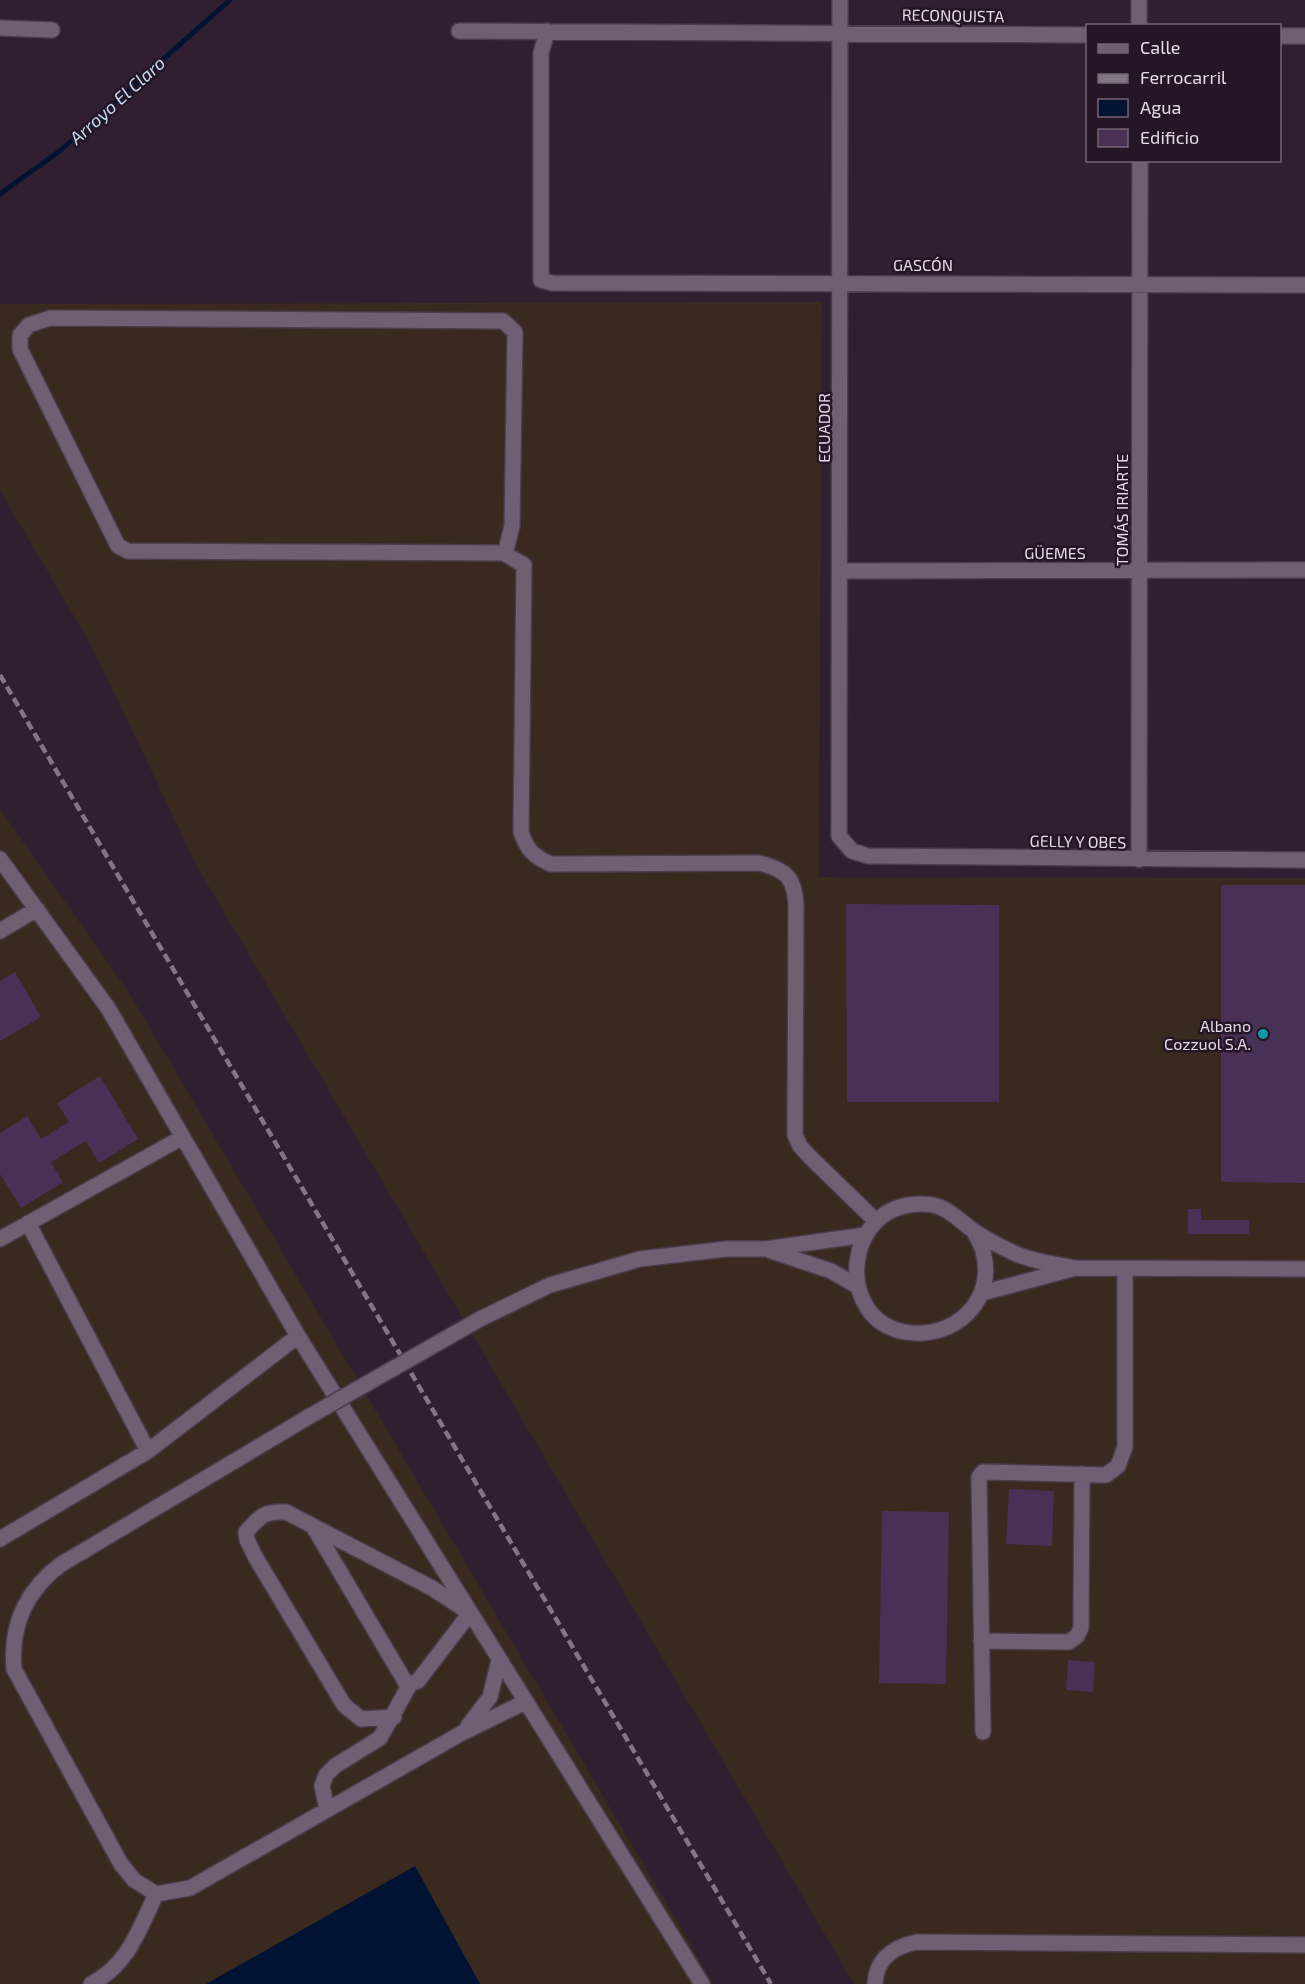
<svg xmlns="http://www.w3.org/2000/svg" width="1305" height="1984" font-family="'Exo 2',sans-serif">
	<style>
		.industrial { fill: #39291f }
		.water { fill: #001333 }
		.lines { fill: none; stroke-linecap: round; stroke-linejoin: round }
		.stream { stroke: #001333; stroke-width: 5 }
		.building { fill: #493056 }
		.minor-casing { stroke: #483b4a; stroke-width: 18 }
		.minor { stroke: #705e72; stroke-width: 15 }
		.rail { stroke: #837684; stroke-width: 4.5; stroke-dasharray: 9 4.5; stroke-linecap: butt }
		.minor-bridge-casing { stroke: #483b4a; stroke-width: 18; stroke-linecap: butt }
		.minor-bridge { stroke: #705e72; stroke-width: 15 }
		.culture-dot { fill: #0f9aa8; stroke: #251627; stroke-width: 2 }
		.labels { text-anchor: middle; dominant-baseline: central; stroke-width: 5; stroke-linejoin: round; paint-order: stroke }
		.street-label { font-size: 16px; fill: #e4dae5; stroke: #251627 }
		.poi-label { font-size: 16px; fill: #e4dae5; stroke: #251627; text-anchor: end }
		.water-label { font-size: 18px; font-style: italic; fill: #c6daf3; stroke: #251627 }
	</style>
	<rect width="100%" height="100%" fill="#2f1f31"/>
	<path class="industrial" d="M 822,302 L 819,877 L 1305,878 L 1305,1984 L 854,1984 L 198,868 L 91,645 L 0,491 L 0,304 Z
		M 0,809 L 130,994 L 714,1984 L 0,1984 Z"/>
	<path class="water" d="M 415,1866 L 480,1984 L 206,1984 Z"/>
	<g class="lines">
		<path class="stream" d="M 0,194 L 61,150 L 230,0"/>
	</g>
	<path class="building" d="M 1221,885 L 1305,885 L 1305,1183 L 1221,1182 Z
		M 846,904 L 999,905 L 999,1102 L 847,1102 Z
		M 15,972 L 41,1017 L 0,1041 L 0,981 Z
		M 100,1076 L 138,1139 L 99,1163 L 86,1141 L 51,1162 L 63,1182 L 21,1208 L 0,1174 L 0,1133 L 27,1116 L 41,1139 L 69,1122 L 57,1103 Z
		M 1188,1209 L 1201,1209 L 1201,1220 L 1249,1220 L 1249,1234 L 1188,1234 Z
		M 1009,1489 L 1054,1491 L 1052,1546 L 1006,1544 Z
		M 882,1511 L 949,1512 L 946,1684 L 879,1683 Z
		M 1068,1660 L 1095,1662 L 1093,1692 L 1066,1690 Z"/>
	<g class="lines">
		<g class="minor-casing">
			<path id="minor" d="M 840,0 L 839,836 L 852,851 L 868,856 L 1305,860
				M 1139,0 L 1139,26
				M 0,28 L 52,30
				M 459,31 L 1088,35
				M 547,31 L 541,53 L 541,280 L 552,283 L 1305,285
				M 1280,36 L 1305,36
				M 505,554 L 512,526 L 515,332 L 503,321 L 50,318 L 29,325 L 20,335 L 20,349 L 118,546 L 128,551 L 503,553 L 505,554 L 524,565 L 521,832 C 527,850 534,857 551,864 L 759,863 C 787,870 795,878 796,907 L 795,1135 L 800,1146 L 810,1157 L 876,1221
				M 841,571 L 1305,570
				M 0,859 L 108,1008 L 298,1336 L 702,1984
				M 1139,860 L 1140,160
				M 0,931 L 37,909
				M 28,1223 L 148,1451
				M 973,1230 C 977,1237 981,1244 983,1251 C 997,1301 953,1341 905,1332 C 837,1320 843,1215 909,1205 C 944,1200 950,1214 974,1231 C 986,1239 1001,1247 1014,1253 C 1034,1262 1055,1264 1076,1268 L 982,1293
				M 0,1239 L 183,1137
				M 771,1251 L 831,1271 L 857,1286
				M 1076,1268 L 1305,1269
				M 480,1319 L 550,1285 L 640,1259 L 726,1249 L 765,1249 L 865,1235
				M 310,1416 L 60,1565 C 26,1591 10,1625 14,1669 L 121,1864 L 134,1880 L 156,1894 L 190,1888 L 462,1733 L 525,1702
				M 314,1528 L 406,1683 L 410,1684 L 418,1681 L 470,1613 L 432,1588 L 286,1512 C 263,1511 261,1516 246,1532 L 247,1540 L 256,1558 L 344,1705 L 361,1719 L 394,1717
				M 0,1539 L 148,1451 L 298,1336
				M 981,1641 L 1069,1642 L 1077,1636 L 1081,1628 L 1082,1474
				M 468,1726 L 490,1697 L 499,1660
				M 983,1732 L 979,1477 L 983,1472 L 1106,1475 L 1118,1466 L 1125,1447 L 1125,1268
				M 327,1810 L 322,1786 L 326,1775 L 335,1766 L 380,1738 L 410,1684
				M 91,1984 C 128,1965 139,1930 156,1894
				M 875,1984 C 876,1958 893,1947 917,1942 L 1305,1945"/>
		</g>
		<use href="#minor" class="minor"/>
		<path class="rail" d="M 0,675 L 771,1984"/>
		<g class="minor-bridge-casing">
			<path id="minor-bridge" d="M 310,1416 L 480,1319"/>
		</g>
		<use href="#minor-bridge" class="minor-bridge"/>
	</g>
	<circle class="culture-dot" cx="1263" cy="1034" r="6"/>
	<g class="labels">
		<g class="street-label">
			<text transform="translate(953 15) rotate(1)">RECONQUISTA</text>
			<text x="923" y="264">GASCÓN</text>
			<text transform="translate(823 428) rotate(-90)">ECUADOR</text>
			<text transform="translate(1121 510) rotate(-90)">TOMÁS IRIARTE</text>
			<text x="1055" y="552">GÜEMES</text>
			<text transform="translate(1078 841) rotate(1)">GELLY Y OBES</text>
		</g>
		<g class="poi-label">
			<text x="1251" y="1025">Albano<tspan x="1251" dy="18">Cozzuol S.A.</tspan></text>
		</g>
		<g class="water-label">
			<text transform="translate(117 100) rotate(-42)">Arroyo El Claro</text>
		</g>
	</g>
	<rect x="1086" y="24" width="195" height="138" fill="#251627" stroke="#716473" stroke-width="1.5"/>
	<rect x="1098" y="44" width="30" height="9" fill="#705e72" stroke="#716473" stroke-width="1.5"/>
	<text x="1140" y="54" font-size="18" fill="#e4dae5">Calle</text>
	<rect x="1098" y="74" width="30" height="9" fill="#837684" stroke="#716473" stroke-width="1.5"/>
	<text x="1140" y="84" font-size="18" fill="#e4dae5">Ferrocarril</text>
	<rect x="1098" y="99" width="30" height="18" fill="#001333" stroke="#716473" stroke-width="1.5"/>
	<text x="1140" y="114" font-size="18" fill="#e4dae5">Agua</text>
	<rect x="1098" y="129" width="30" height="18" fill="#493056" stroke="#716473" stroke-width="1.5"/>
	<text x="1140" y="144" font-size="18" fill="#e4dae5">Edificio</text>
</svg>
